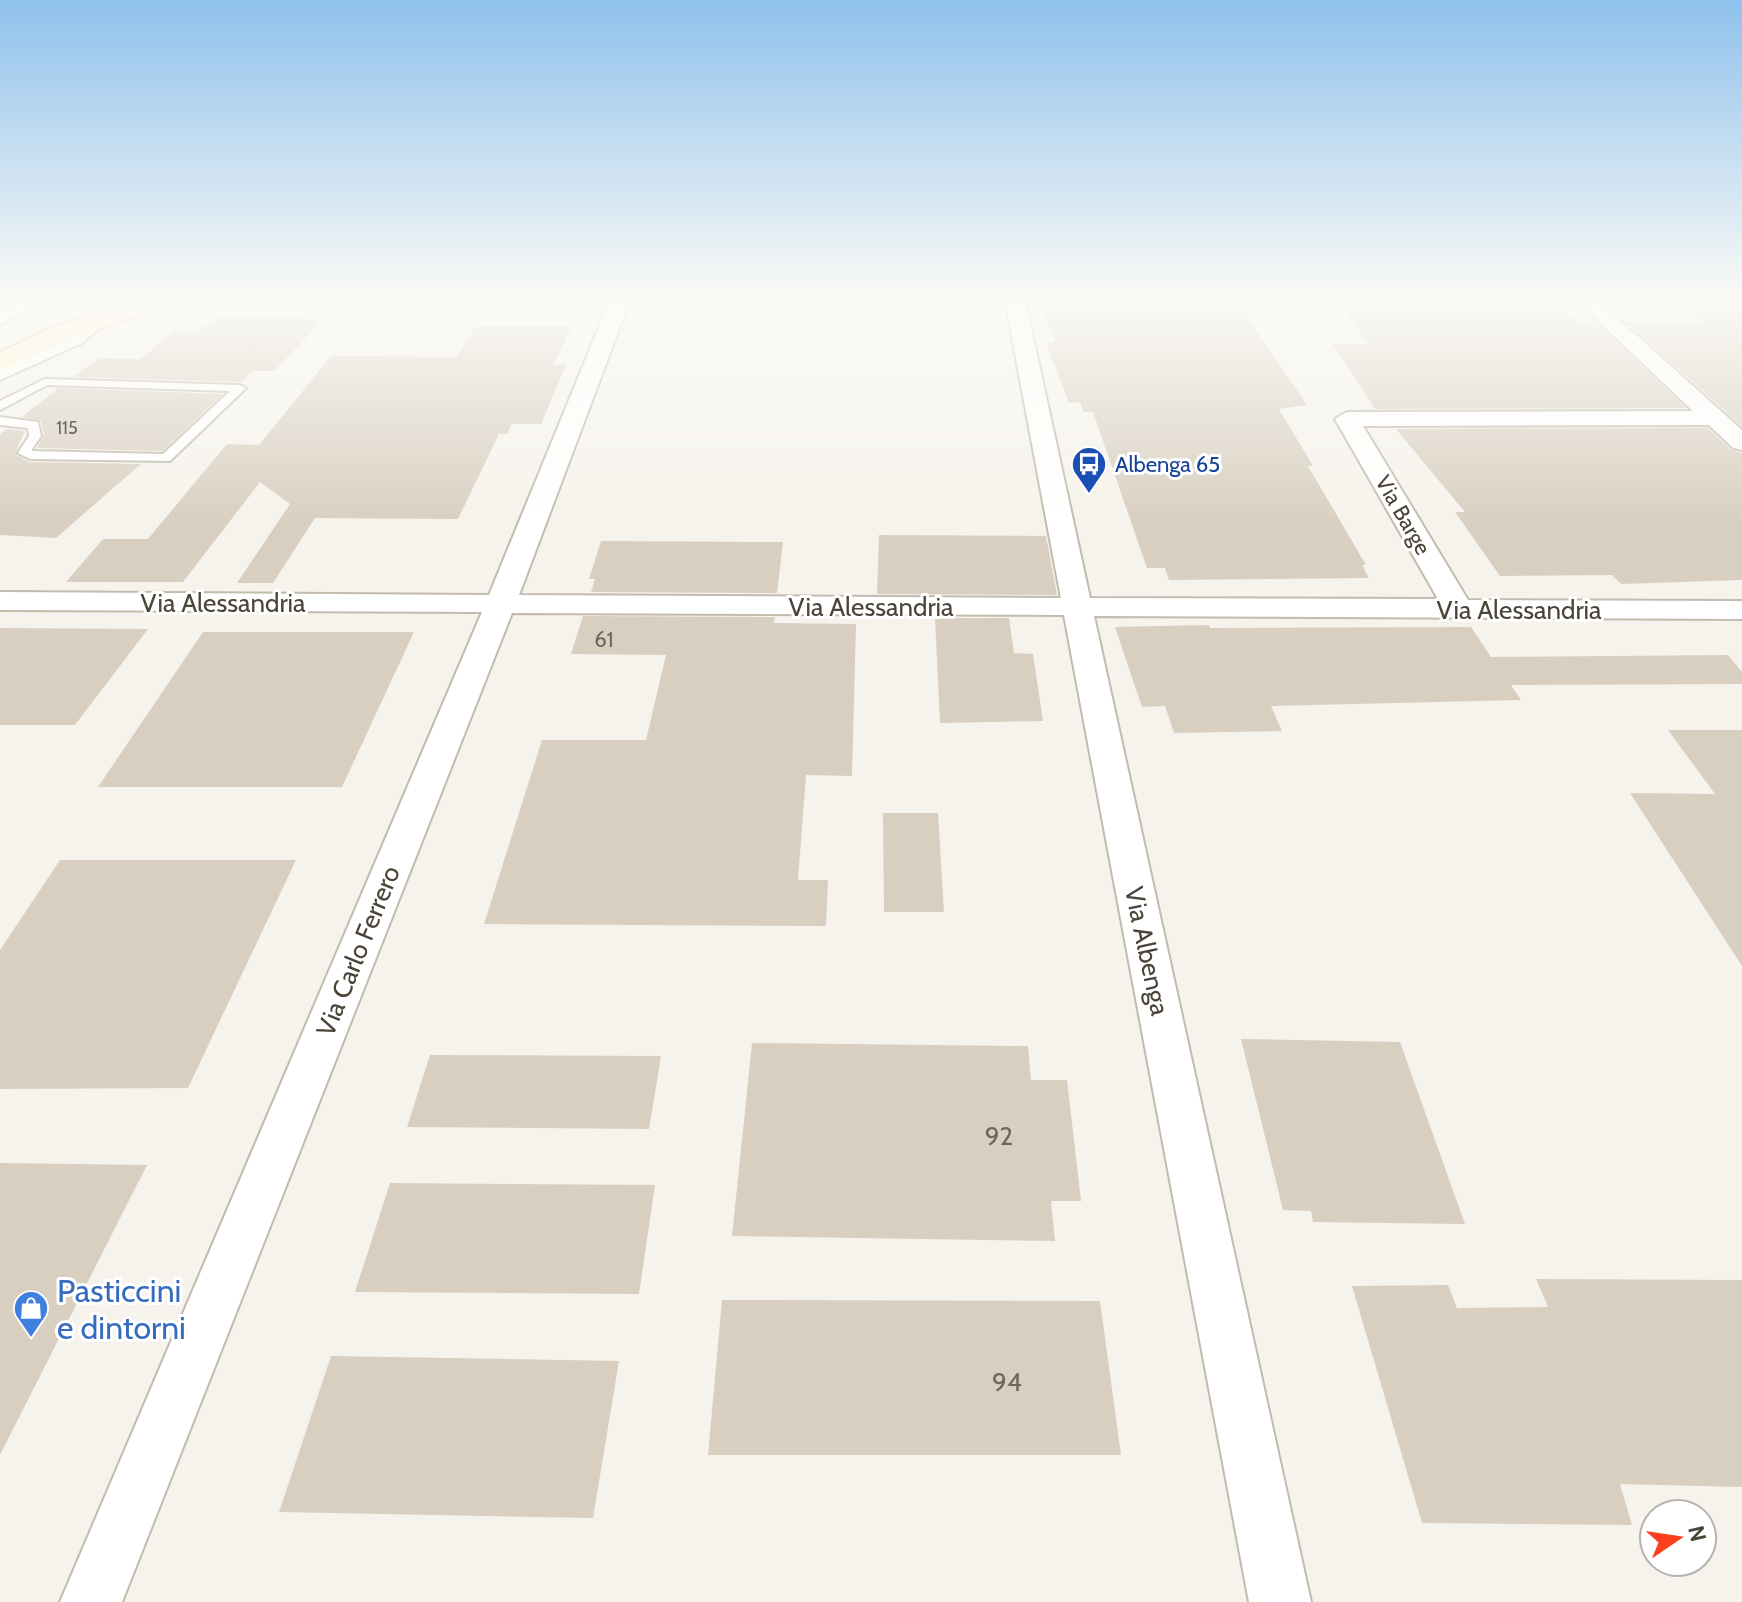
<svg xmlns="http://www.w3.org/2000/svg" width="1742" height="1602" font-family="Cabin,sans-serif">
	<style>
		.building { fill: #d8cfc1 }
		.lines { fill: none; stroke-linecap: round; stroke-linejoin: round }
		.service-casing { stroke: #c2bbae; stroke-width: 4 }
		.minor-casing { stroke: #c2bbae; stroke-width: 4 }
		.secondary-casing { stroke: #d6c79b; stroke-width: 4 }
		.service { fill: #fff; fill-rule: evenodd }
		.minor { fill: #fff; fill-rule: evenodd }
		.secondary { fill: #fff3cd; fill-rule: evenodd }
		.labels { text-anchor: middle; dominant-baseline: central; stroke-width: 6; stroke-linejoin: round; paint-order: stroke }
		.far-number-label { font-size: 18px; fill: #6e675b }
		.far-transit-label { font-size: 22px; fill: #164399; stroke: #fff; text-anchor: start }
		.far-street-label { font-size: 22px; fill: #4b4439; stroke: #fff }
		.number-label { font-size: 22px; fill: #6e675b }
		.street-label { font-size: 26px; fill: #4b4439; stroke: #fff }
		.near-number-label { font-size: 26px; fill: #6e675b }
		.near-shop-label { font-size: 32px; fill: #366cbe; stroke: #fff; text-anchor: start }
	</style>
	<rect width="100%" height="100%" fill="#f6f3ec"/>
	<path class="building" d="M 1038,300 L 1096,300 L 1102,312 L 1242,310 L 1307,405 L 1279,409 L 1313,466 L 1308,466 L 1366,565 L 1362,565 L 1369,578 L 1169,580 L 1165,568 L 1147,568 L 1093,412 L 1084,412 L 1080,402 L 1069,403 L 1046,342 L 1055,342 Z
		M 1685,307 L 1742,308 L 1742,426 L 1626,322 L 1702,322 Z
		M 1346,312 L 1567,312 L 1577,321 L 1594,321 L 1686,408 L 1375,409 L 1333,344 L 1368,344 Z
		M 217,316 L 324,319 L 274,371 L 253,371 L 241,382 L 73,377 L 99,358 L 140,359 L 173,332 L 197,333 Z
		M 476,326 L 572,326 L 553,365 L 566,365 L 541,424 L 512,424 L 507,434 L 499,434 L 458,519 L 315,518 L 273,583 L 237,583 L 290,504 L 260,482 L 183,582 L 66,582 L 103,539 L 148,539 L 227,444 L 259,445 L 331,356 L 456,357 Z
		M 58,388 L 223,394 L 162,451 L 37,448 L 44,435 L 41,421 L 22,417 Z
		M 1708,428 L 1731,450 L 1742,453 L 1742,580 L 1621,584 L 1612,575 L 1500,576 L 1455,512 L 1465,512 L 1396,429 Z
		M 7,429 L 25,431 L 15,454 L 29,462 L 141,464 L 56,538 L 0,535 L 0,434 Z
		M 879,535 L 1046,536 L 1057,595 L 877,594 Z
		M 601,541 L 783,542 L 777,593 L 591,592 L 595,579 L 589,579 Z
		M 583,616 L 775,617 L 774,623 L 856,624 L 852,776 L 806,775 L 798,880 L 828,880 L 826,926 L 484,924 L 542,740 L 646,740 L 666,655 L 571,654 Z
		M 935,618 L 1009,618 L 1014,653 L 1033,654 L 1043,721 L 940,723 Z
		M 1209,625 L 1210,628 L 1471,627 L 1491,657 L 1728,655 L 1742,672 L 1742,684 L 1511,685 L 1521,700 L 1271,706 L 1282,731 L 1174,733 L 1165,706 L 1142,707 L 1115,627 Z
		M 0,628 L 148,629 L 75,725 L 0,725 Z
		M 203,632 L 414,632 L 342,787 L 98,787 Z
		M 1668,730 L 1742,730 L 1742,966 L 1630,793 L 1715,794 Z
		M 883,813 L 938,813 L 944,912 L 884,912 Z
		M 60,860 L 296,860 L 188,1088 L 0,1089 L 0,950 Z
		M 1241,1039 L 1400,1042 L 1465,1224 L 1313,1222 L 1311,1211 L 1283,1210 Z
		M 752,1043 L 1028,1046 L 1031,1080 L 1067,1080 L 1081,1201 L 1051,1201 L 1055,1241 L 732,1236 Z
		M 430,1055 L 661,1056 L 649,1129 L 407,1127 Z
		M 0,1163 L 147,1165 L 0,1455 Z
		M 390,1183 L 655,1185 L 639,1294 L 355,1292 Z
		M 1536,1279 L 1742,1280 L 1742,1487 L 1620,1484 L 1632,1525 L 1422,1523 L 1352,1286 L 1448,1285 L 1457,1308 L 1548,1307 Z
		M 722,1300 L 1100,1301 L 1121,1455 L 708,1455 Z
		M 331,1356 L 619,1361 L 593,1518 L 279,1512 Z"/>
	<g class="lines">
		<g class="service-casing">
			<path id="service" d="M 45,379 L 240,385 L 246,388 L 170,461 L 30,459 L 18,453 L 29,436 L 28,428 L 0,425 L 0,417 L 38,422 L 41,436 L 31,451 L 163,454 L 230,391 L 47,385 L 0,410 L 0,401 Z"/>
		</g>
		<g class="minor-casing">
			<path id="minor" d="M 26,300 L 52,300 L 0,324 L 0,310 Z
				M 610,300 L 630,300 L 519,595 L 1061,598 L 1005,300 L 1025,300 L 1090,598 L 1438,599 L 1335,419 L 1347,412 L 1693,411 L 1576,300 L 1597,300 L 1742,430 L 1742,450 L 1733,448 L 1709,425 L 1363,426 L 1468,600 L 1742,601 L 1742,619 L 1094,616 L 1311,1602 L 1249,1602 L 1064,615 L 512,613 L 122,1602 L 60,1602 L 482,612 L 0,610 L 0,592 L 489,595 Z
				M 100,313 L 110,319 L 82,343 L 0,380 L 0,364 L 66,333 Z"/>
		</g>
		<g class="secondary-casing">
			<path id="secondary" d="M 129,300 L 194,300 L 191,305 L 144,314 L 67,341 L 0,370 L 0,352 L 49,329 L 99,313 L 95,308 L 99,303 Z"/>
		</g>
		<use href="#service" class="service"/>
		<use href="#minor" class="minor"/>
		<use href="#secondary" class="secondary"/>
	</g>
	<linearGradient id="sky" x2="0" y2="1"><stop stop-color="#8fc1ec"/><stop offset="0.57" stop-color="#fbfaf6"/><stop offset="1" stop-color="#fbfaf6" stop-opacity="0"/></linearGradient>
	<rect width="1742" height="524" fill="url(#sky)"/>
	<defs>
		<g id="bus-pin" transform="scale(1.8)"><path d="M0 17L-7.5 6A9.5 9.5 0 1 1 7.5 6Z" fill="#1a4fb4" stroke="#fff"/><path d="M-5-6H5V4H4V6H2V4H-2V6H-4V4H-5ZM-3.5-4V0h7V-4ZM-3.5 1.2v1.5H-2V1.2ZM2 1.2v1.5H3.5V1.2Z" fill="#fff"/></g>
		<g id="shop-pin" transform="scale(1.8)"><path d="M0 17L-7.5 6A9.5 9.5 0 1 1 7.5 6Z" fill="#3f7fe0" stroke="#fff"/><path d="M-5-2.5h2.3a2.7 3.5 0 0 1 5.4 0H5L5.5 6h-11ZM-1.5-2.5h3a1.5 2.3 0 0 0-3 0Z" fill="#fff"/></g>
	</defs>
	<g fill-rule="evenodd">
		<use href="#bus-pin" x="1089" y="464"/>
		<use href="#shop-pin" x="31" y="1308"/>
	</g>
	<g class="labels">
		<g class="far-number-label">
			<text x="67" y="428">115</text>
		</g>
		<g class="far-transit-label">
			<text x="1115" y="464">Albenga 65</text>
		</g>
		<g class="far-street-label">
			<text transform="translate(1403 515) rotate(60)">Via Barge</text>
		</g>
		<g class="number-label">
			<text x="604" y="639">61</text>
		</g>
		<g class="street-label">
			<text x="223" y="603">Via Alessandria</text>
			<text x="871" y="607">Via Alessandria</text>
			<text x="1519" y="610">Via Alessandria</text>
			<text transform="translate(358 951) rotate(-68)">Via Carlo Ferrero</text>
			<text transform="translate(1147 951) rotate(78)">Via Albenga</text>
		</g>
		<g class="near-number-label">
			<text x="999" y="1136">92</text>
			<text x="1007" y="1382">94</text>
		</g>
		<g class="near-shop-label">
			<text x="57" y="1290">Pasticcini<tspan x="57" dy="37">e dintorni</tspan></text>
		</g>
	</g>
	<g transform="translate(1678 1538) rotate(77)"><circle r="38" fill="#ffffff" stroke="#b7b4b0" stroke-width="2"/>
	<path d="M0-6L14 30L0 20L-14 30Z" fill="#fc3f1d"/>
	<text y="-12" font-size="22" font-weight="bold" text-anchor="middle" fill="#4b4439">N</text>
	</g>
</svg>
